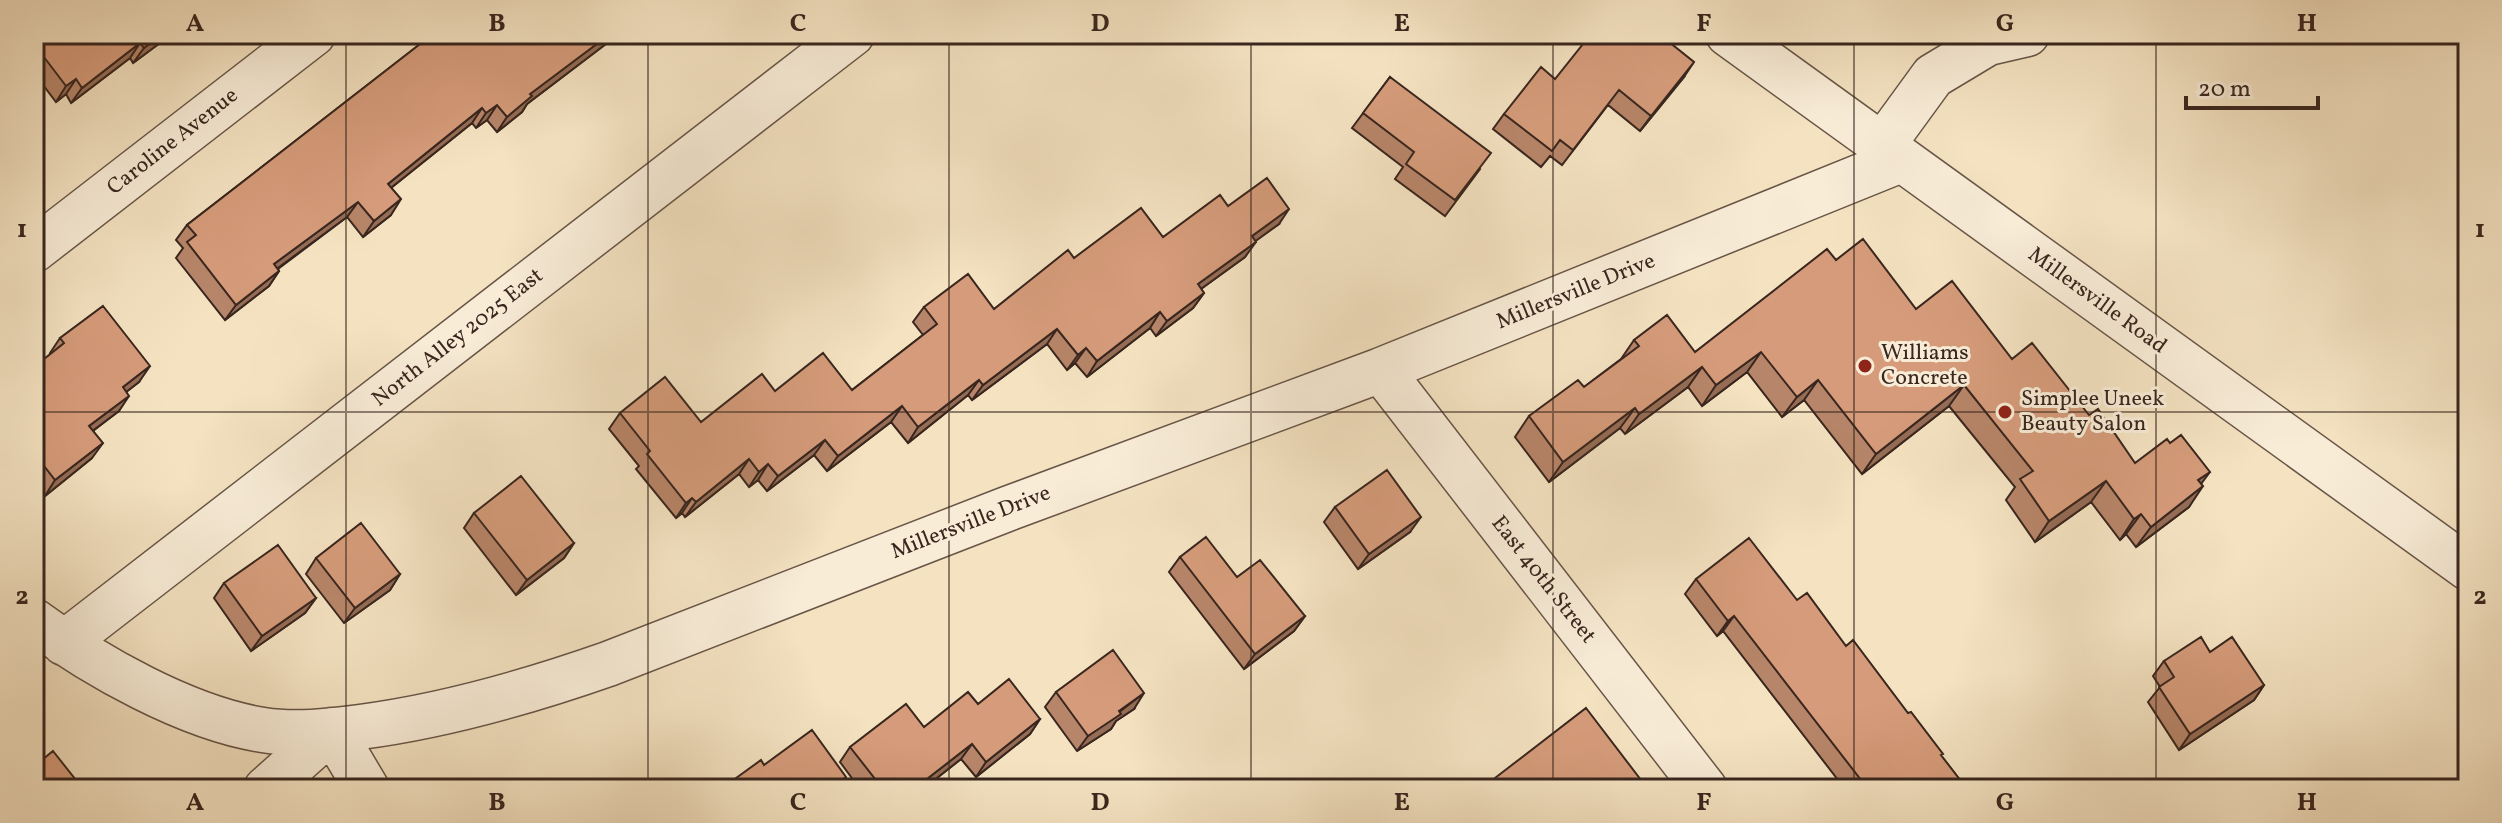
<svg xmlns="http://www.w3.org/2000/svg" width="2502" height="823" font-family="Vollkorn,serif">
	<style>
		.lines { fill: none; stroke-linecap: round; stroke-linejoin: round }
		.minor-casing { stroke: #685547; stroke-width: 47 }
		.minor { stroke: #f8ecd7; stroke-width: 44 }
		.wall { fill: #b78569; stroke: #39261e; stroke-width: 2 }
		.shaded-wall { fill: #956c55; stroke: #39261e; stroke-width: 2 }
		.building { fill: #d59b7a; stroke: #39261e; stroke-width: 2 }
		.grid { fill: none; stroke: #39261e; stroke-width: 2; stroke-opacity: 0.55 }
		.poi-dot { fill: #8f2418; stroke: #f8ecd7; stroke-width: 3 }
		.labels { text-anchor: middle; dominant-baseline: central; stroke-width: 6; stroke-linejoin: round; paint-order: stroke }
		.street-label { font-size: 22px; fill: #39261e; stroke: #f8ecd7 }
		.poi-label { font-size: 22px; fill: #39261e; stroke: #f8ecd7; text-anchor: start }
		.neatline { fill: none; stroke: #39261e; stroke-width: 3 }
		.grid-label { font-size: 26px; text-anchor: middle; font-weight: bold; fill: #39261e }
	</style>
	<rect width="100%" height="100%" fill="#f4e2c1"/>
	<filter id="stains"><feTurbulence type="fractalNoise" baseFrequency=".0025" numOctaves="4"/><feColorMatrix values="0 0 0 0 .2 0 0 0 0 .09 0 0 0 0 .02 0 0 0 .5 -.17"/></filter>
	<radialGradient id="worn" r=".72"><stop offset=".6" stop-color="#630" stop-opacity="0"/><stop offset="1" stop-color="#630" stop-opacity=".3"/></radialGradient>
	<g class="lines">
		<g class="minor-casing">
			<path id="minor" d="M 1728,34 L 2468,568
				M 1882,146 L 1933,76 L 1988,43 L 2027,34
				M 34,250 L 313,34
				M 1381,370 L 1705,789
				M 34,621 C 95,666 187,718 263,730 C 295,735 329,731 360,727 C 445,716 528,692 608,664 L 1007,509 L 1381,370 L 1901,160
				M 64,643 L 852,34
				M 266,789 L 332,730 L 367,789"/>
		</g>
		<use href="#minor" class="minor"/>
	</g>
	<path class="wall" d="M 172,34 L 133,63 L 130,58 L 71,103 L 66,94 L 56,102 L 34,73 L 34,36 Z
		M 433,34 L 619,34 L 527,104 L 522,112 L 497,132 L 487,120 L 476,128 L 472,123 L 391,188 L 391,215 L 363,237 L 347,217 L 278,269 L 279,271 L 269,286 L 225,320 L 176,258 L 183,248 L 176,240 L 187,225 Z
		M 1390,77 L 1480,169 L 1445,216 L 1395,179 L 1403,167 L 1352,128 Z
		M 1684,77 L 1640,131 L 1608,105 L 1562,165 L 1550,156 L 1541,167 L 1493,129 L 1504,114 L 1555,79 Z
		M 1228,206 L 1279,224 L 1255,241 L 1245,257 L 1201,289 L 1204,293 L 1193,308 L 1156,336 L 1150,328 L 1087,377 L 1075,363 L 1067,370 L 1047,344 L 972,400 L 968,395 L 908,443 L 891,422 L 827,471 L 814,455 L 767,491 L 758,480 L 749,487 L 739,474 L 685,517 L 682,513 L 676,518 L 636,469 L 639,466 L 609,429 L 620,413 L 701,422 L 775,391 L 852,390 L 923,335 L 913,322 L 924,307 L 994,309 L 1074,258 L 1163,237 Z
		M 1836,260 L 1916,309 L 2012,359 L 2089,415 L 2135,463 L 2201,484 L 2189,507 L 2136,547 L 2126,534 L 2120,540 L 2091,502 L 2035,542 L 2006,500 L 2015,487 L 1949,406 L 1862,474 L 1804,400 L 1782,417 L 1747,372 L 1702,406 L 1688,387 L 1625,434 L 1620,428 L 1549,482 L 1515,437 L 1529,416 L 1584,387 L 1621,359 L 1634,340 L 1695,352 Z
		M 60,338 L 139,382 L 126,392 L 119,411 L 93,431 L 92,458 L 45,496 L 34,482 L 34,367 L 51,354 L 50,353 Z
		M 1335,507 L 1410,532 L 1358,569 L 1324,522 Z
		M 474,513 L 574,543 L 564,558 L 516,595 L 464,528 Z
		M 1180,557 L 1237,577 L 1305,616 L 1294,631 L 1244,669 L 1169,572 Z
		M 316,558 L 400,574 L 390,590 L 344,623 L 306,574 Z
		M 1696,579 L 1797,600 L 1846,646 L 1941,756 L 1967,789 L 1845,789 L 1723,631 L 1717,636 L 1685,594 Z
		M 224,583 L 316,598 L 305,613 L 251,651 L 214,598 Z
		M 2210,652 L 2264,685 L 2254,700 L 2179,750 L 2148,702 L 2160,687 L 2153,676 L 2164,661 Z
		M 1056,692 L 1134,709 L 1116,721 L 1111,729 L 1077,751 L 1045,707 Z
		M 978,704 L 1040,719 L 1030,734 L 976,777 L 961,759 L 923,789 L 860,789 L 840,762 L 850,747 L 924,727 Z"/>
	<path class="shaded-wall" d="M 162,34 L 172,34 L 133,63 L 144,48 Z
		M 610,34 L 619,34 L 527,104 L 522,112 L 497,132 L 507,117 L 530,94 Z
		M 140,43 L 130,58 L 71,103 L 82,88 Z
		M 1694,62 L 1684,77 L 1640,131 L 1651,116 Z
		M 76,79 L 66,94 L 56,102 L 66,86 Z
		M 497,105 L 487,120 L 476,128 L 486,113 Z
		M 482,108 L 472,123 L 377,199 L 388,184 Z
		M 401,199 L 391,215 L 363,237 L 374,221 Z
		M 358,202 L 347,217 L 263,279 L 274,264 Z
		M 1289,209 L 1279,224 L 1242,251 L 1252,236 Z
		M 1256,242 L 1245,257 L 1187,299 L 1198,284 Z
		M 279,271 L 269,286 L 225,320 L 236,305 Z
		M 1204,293 L 1193,308 L 1156,336 L 1167,321 Z
		M 1160,312 L 1150,328 L 1087,377 L 1097,361 Z
		M 1057,329 L 1047,344 L 972,400 L 983,385 Z
		M 1086,348 L 1075,363 L 1067,370 L 1078,355 Z
		M 1761,352 L 1747,372 L 1702,406 L 1716,385 Z
		M 150,366 L 139,382 L 112,403 L 123,387 Z
		M 1702,367 L 1688,387 L 1625,434 L 1639,414 Z
		M 979,380 L 968,395 L 908,443 L 918,427 Z
		M 1818,380 L 1804,400 L 1782,417 L 1797,397 Z
		M 1964,385 L 1949,406 L 1862,474 L 1876,454 Z
		M 129,396 L 119,411 L 79,441 L 89,426 Z
		M 902,406 L 891,422 L 827,471 L 838,456 Z
		M 1635,408 L 1620,428 L 1549,482 L 1563,462 Z
		M 825,440 L 814,455 L 767,491 L 778,476 Z
		M 103,443 L 92,458 L 45,496 L 55,480 Z
		M 749,459 L 739,474 L 685,517 L 696,502 Z
		M 768,464 L 758,480 L 749,487 L 759,472 Z
		M 2210,472 L 2195,492 L 2198,480 Z
		M 2106,481 L 2091,502 L 2035,542 L 2049,521 Z
		M 2203,486 L 2189,507 L 2136,547 L 2151,527 Z
		M 692,498 L 682,513 L 676,518 L 686,503 Z
		M 2141,514 L 2126,534 L 2120,540 L 2134,519 Z
		M 1421,517 L 1410,532 L 1358,569 L 1369,554 Z
		M 574,543 L 564,558 L 516,595 L 527,580 Z
		M 400,574 L 390,590 L 344,623 L 355,608 Z
		M 316,598 L 305,613 L 251,651 L 262,636 Z
		M 1305,616 L 1294,631 L 1244,669 L 1255,654 Z
		M 1734,616 L 1723,631 L 1717,636 L 1728,621 Z
		M 2264,685 L 2254,700 L 2179,750 L 2190,734 Z
		M 1144,693 L 1134,709 L 1116,721 L 1111,729 L 1077,751 L 1088,736 Z
		M 1040,719 L 1030,734 L 976,777 L 986,762 Z
		M 972,744 L 961,759 L 923,789 L 914,789 Z
		M 846,777 L 838,789 L 830,789 Z
		M 895,779 L 888,789 L 882,789 Z"/>
	<path class="building" d="M 36,34 L 162,34 L 144,48 L 140,43 L 82,88 L 76,79 L 66,86 L 34,44 L 34,36 Z
		M 433,34 L 610,34 L 530,94 L 532,96 L 507,117 L 497,105 L 486,113 L 482,108 L 388,184 L 401,199 L 374,221 L 358,202 L 274,264 L 279,271 L 236,305 L 187,242 L 196,235 L 187,225 Z
		M 1591,34 L 1659,34 L 1694,62 L 1651,116 L 1619,90 L 1573,150 L 1560,140 L 1552,151 L 1504,114 L 1541,67 L 1555,79 Z
		M 1390,77 L 1491,153 L 1455,200 L 1406,164 L 1414,152 L 1363,113 Z
		M 1267,178 L 1289,209 L 1252,236 L 1256,242 L 1198,284 L 1204,293 L 1167,321 L 1160,312 L 1097,361 L 1086,348 L 1078,355 L 1057,329 L 983,385 L 979,380 L 918,427 L 902,406 L 838,456 L 825,440 L 778,476 L 768,464 L 759,472 L 749,459 L 696,502 L 692,498 L 686,503 L 647,454 L 650,451 L 620,413 L 665,377 L 701,422 L 762,374 L 775,391 L 823,353 L 852,390 L 937,324 L 924,307 L 968,274 L 994,309 L 1068,250 L 1074,258 L 1141,208 L 1163,237 L 1220,195 L 1228,206 Z
		M 1863,239 L 1916,309 L 1952,281 L 2012,359 L 2032,343 L 2089,415 L 2098,409 L 2135,463 L 2167,439 L 2170,443 L 2181,435 L 2210,472 L 2198,480 L 2203,486 L 2151,527 L 2141,514 L 2134,519 L 2106,481 L 2049,521 L 2020,479 L 2033,471 L 1964,385 L 1876,454 L 1818,380 L 1797,397 L 1761,352 L 1716,385 L 1702,367 L 1639,414 L 1635,408 L 1563,462 L 1529,416 L 1578,380 L 1584,387 L 1639,346 L 1634,340 L 1667,315 L 1695,352 L 1827,249 L 1836,260 Z
		M 103,306 L 150,366 L 123,387 L 129,396 L 89,426 L 103,443 L 55,480 L 34,453 L 34,367 L 64,343 L 60,338 Z
		M 1387,470 L 1421,517 L 1369,554 L 1335,507 Z
		M 521,476 L 574,543 L 527,580 L 474,513 Z
		M 361,523 L 400,574 L 355,608 L 316,558 Z
		M 1206,537 L 1237,577 L 1260,560 L 1305,616 L 1255,654 L 1180,557 Z
		M 1749,538 L 1797,600 L 1807,593 L 1846,646 L 1853,640 L 1908,713 L 1911,712 L 1943,754 L 1941,755 L 1967,789 L 1868,789 L 1734,616 L 1728,621 L 1696,579 Z
		M 278,545 L 316,598 L 262,636 L 224,583 Z
		M 2201,637 L 2210,652 L 2232,637 L 2264,685 L 2190,734 L 2159,687 L 2174,677 L 2164,661 Z
		M 1113,650 L 1144,693 L 1119,711 L 1121,714 L 1088,736 L 1056,692 Z
		M 1009,679 L 1040,719 L 986,762 L 972,744 L 914,789 L 903,789 L 895,779 L 883,789 L 850,747 L 906,704 L 924,727 L 968,692 L 978,704 Z
		M 1586,708 L 1641,780 L 1630,789 L 1483,789 L 1482,788 Z
		M 812,730 L 846,777 L 830,789 L 721,789 L 761,760 L 764,765 Z
		M 53,751 L 83,789 L 34,789 L 34,761 L 37,764 Z"/>
	<path class="grid" d="M 346,34 L 346,789M 648,34 L 648,789M 949,34 L 949,789M 1251,34 L 1251,789M 1553,34 L 1553,789M 1854,34 L 1854,789M 2156,34 L 2156,789M 34,412 L 2468,412"/>
	<g class="poi-dot">
		<circle cx="1865" cy="366" r="8"/>
		<circle cx="2005" cy="412" r="8"/>
	</g>
	<g class="labels">
		<g class="street-label">
			<text transform="translate(173 142) rotate(-38)">Caroline Avenue</text>
			<text transform="translate(1576 292) rotate(-22)">Millersville Drive</text>
			<text transform="translate(2097 301) rotate(36)">Millersville Road</text>
			<text transform="translate(458 338) rotate(-38)">North Alley 2025 East</text>
			<text transform="translate(971 523) rotate(-21)">Millersville Drive</text>
			<text transform="translate(1543 580) rotate(52)">East 40th Street</text>
		</g>
		<g class="poi-label">
			<text x="1881" y="353">Williams<tspan x="1881" dy="25">Concrete</tspan></text>
			<text x="2021" y="399">Simplee Uneek<tspan x="2021" dy="25">Beauty Salon</tspan></text>
		</g>
	</g>
	<rect width="2502" height="823" fill="none" stroke="#f4e2c1" stroke-width="88"/>
	<path d="M2186 96v12h132v-12" fill="none" stroke="#39261e" stroke-width="4"/>
	<text x="2198" y="96" font-size="24" fill="#39261e" stroke="#f8ecd7" stroke-width="6" paint-order="stroke">20 m</text>
	<rect x="44" y="44" width="2414" height="735" class="neatline"/>
	<g class="grid-label">
		<text x="195" y="31">A</text>
		<text x="497" y="31">B</text>
		<text x="798" y="31">C</text>
		<text x="1100" y="31">D</text>
		<text x="1402" y="31">E</text>
		<text x="1704" y="31">F</text>
		<text x="2005" y="31">G</text>
		<text x="2307" y="31">H</text>
		<text x="22" y="237">1</text>
		<text x="2480" y="237">1</text>
		<text x="22" y="604">2</text>
		<text x="2480" y="604">2</text>
		<text x="195" y="810">A</text>
		<text x="497" y="810">B</text>
		<text x="798" y="810">C</text>
		<text x="1100" y="810">D</text>
		<text x="1402" y="810">E</text>
		<text x="1704" y="810">F</text>
		<text x="2005" y="810">G</text>
		<text x="2307" y="810">H</text>
	</g>
	<rect width="100%" height="100%" filter="url(#stains)"/>
	<rect width="100%" height="100%" fill="url(#worn)"/>
</svg>
